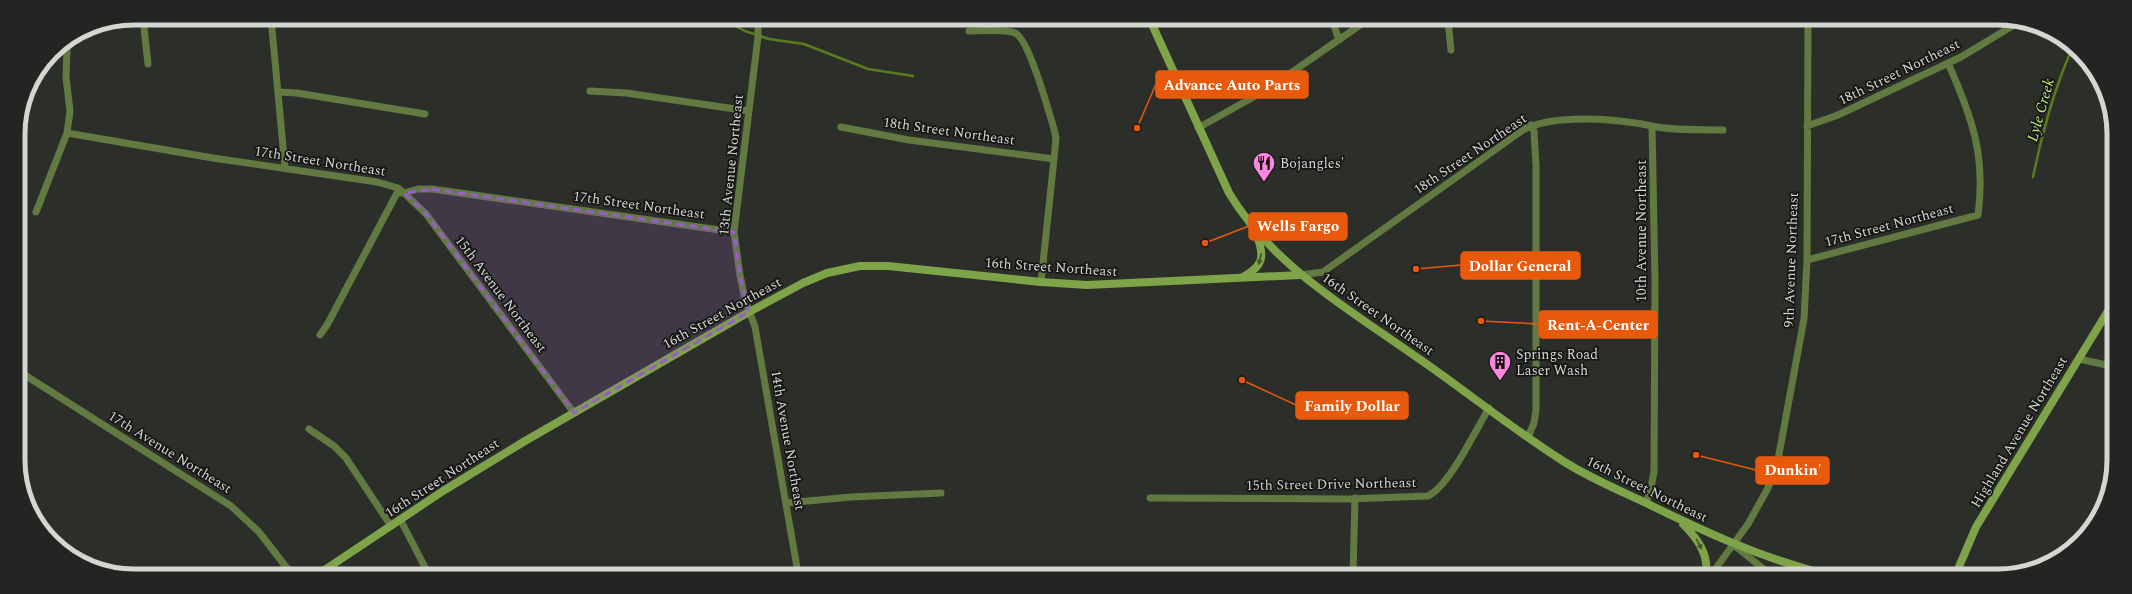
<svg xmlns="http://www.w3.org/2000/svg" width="2132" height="594" font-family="Spectral,serif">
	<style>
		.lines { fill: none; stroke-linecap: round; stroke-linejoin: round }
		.stream { stroke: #5b7c1e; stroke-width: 2.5 }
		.minor { stroke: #627942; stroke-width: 7 }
		.secondary { stroke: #7fa348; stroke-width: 8 }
		.oneway { fill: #45552b }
		.marked { fill: #965fc5; fill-opacity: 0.2; stroke: #965fc5; stroke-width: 3; stroke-dasharray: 8 5; stroke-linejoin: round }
		.labels { text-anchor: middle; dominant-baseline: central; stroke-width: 3.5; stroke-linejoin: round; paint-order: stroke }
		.street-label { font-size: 14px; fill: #d4d6d2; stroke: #151614 }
		.poi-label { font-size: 14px; fill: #d4d6d2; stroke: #151614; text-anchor: start }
		.water-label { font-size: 15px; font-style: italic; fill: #c2f27c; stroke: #151614 }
		.rim { fill: none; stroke: #d4d6d2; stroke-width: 5 }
		.leader { fill: none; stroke: #e8590c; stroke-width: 1.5 }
		.callout-dot { fill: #e8590c; stroke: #151614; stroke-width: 1.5 }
		.callout { fill: #e8590c; stroke: #e8590c; stroke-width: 1.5 }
		.callout-label { font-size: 15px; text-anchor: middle; font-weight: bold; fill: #fff }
	</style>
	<rect width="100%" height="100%" fill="#2c2f29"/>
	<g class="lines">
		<path class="stream" d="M 722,19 L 745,31 L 769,39 L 804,44 L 868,69 L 913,76
			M 1518,23 L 1519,21
			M 2033,177 C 2041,137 2055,86 2072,49"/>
		<path class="minor" d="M 143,18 L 148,64
			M 271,18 L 285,168
			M 758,19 L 758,37 L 734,232 L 740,275 L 745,300 L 755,327 L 798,573
			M 1332,20 L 1339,40
			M 1448,21 L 1451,50
			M 969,31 C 981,31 1005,29 1015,33 C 1029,39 1049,112 1054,129 L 1056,138 L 1054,159 L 1041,282
			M 590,91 L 626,93 L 749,111
			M 278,92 L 297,93 L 425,114
			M 1807,126 L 1838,115 L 1961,57 L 2019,22
			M 841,127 L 909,140 L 1054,159
			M 1198,128 L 1266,90 L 1366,21
			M 67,133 L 213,158 L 377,182 L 398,188 L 404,193 L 418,189 L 432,189 L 734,232
			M 36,212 L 67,133 L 70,111 L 66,77 L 67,49
			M 1807,260 L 1978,215 C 1986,156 1972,117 1948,63
			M 1300,275 L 1323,272 L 1523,130 C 1554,113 1618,119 1652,126 C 1672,131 1702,129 1723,130
			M 320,335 L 327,325 L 397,193 L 404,193 L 426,214 L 574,413
			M 2079,359 L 2111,366
			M 20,372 L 231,506 L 259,532 L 290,572
			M 309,429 L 334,446 L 346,458 L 391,526
			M 1528,437 L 1534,423 L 1536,410 L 1536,166 L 1534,131 L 1531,125
			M 1150,498 L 1348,499 L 1428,496 C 1450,485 1475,431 1489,408
			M 786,503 L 851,497 L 941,493
			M 1646,503 L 1651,488 L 1654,472 L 1655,281 L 1652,126
			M 400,519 L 428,573
			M 1735,546 L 1771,575
			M 1353,575 L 1355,498
			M 1711,575 L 1748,524 L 1768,488 L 1777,465 L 1804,319 L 1807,260 L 1808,21"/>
		<path class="secondary" d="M 1150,20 L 1229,193 C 1273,266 1347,308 1415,356 C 1465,390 1512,429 1563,461 C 1588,477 1616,489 1644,502 C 1705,532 1761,558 1828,575
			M 1243,277 C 1263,266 1265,257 1257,236
			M 1683,524 C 1697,538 1709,554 1706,575
			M 320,573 L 443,491 L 525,441 L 749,312 L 803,283 L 827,273 L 860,266 L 888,266 L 1041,282 L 1087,285 L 1300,275
			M 1955,576 L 1976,527 L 2111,306"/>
	</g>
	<defs><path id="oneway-solid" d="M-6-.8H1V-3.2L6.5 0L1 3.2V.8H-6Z"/></defs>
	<g class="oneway">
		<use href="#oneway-solid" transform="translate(1260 259) rotate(104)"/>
		<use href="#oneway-solid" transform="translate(1699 544) rotate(62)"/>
	</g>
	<path class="marked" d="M 432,189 L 734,232 L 740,275 L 749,312 L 574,413 L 426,214 L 404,193 Z"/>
	<defs>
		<g id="restaurant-pin" transform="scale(1.15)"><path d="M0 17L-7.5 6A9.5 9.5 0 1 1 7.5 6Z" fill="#fe85e0" stroke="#151614"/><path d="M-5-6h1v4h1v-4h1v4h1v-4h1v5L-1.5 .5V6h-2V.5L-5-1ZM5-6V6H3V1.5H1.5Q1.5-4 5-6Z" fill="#111"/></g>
		<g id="building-pin" transform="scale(1.15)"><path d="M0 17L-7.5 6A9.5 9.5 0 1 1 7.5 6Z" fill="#fe85e0" stroke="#151614"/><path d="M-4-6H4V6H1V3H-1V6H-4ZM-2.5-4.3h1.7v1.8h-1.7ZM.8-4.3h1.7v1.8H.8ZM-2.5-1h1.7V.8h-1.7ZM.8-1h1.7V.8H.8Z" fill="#111"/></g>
	</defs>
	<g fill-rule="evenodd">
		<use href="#restaurant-pin" x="1264" y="163"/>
		<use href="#building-pin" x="1500" y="362"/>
	</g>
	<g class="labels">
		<g class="street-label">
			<text transform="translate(1899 72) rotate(-26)">18th Street Northeast</text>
			<text transform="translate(949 131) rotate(8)">18th Street Northeast</text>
			<text transform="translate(1470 154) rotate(-34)">18th Street Northeast</text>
			<text transform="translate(320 161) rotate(9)">17th Street Northeast</text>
			<text transform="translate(731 165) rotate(-84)">13th Avenue Northeast</text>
			<text transform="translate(639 205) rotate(8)">17th Street Northeast</text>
			<text transform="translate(1889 225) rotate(-15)">17th Street Northeast</text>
			<text transform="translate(1641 231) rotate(-90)">10th Avenue Northeast</text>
			<text transform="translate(1791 260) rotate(-88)">9th Avenue Northeast</text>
			<text transform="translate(1051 267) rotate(4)">16th Street Northeast</text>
			<text transform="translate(501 294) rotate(53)">15th Avenue Northeast</text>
			<text transform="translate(722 313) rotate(-29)">16th Street Northeast</text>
			<text transform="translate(1378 314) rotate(35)">16th Street Northeast</text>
			<text transform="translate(2019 432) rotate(-59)">Highland Avenue Northeast</text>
			<text transform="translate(788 440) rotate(80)">14th Avenue Northeast</text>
			<text transform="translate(170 452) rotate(32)">17th Avenue Northeast</text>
			<text transform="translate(442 478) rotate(-33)">16th Street Northeast</text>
			<text transform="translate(1331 484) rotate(-1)">15th Street Drive Northeast</text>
			<text transform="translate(1647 489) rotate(26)">16th Street Northeast</text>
		</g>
		<g class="poi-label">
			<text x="1280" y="163">Bojangles'</text>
			<text x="1516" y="354">Springs Road<tspan x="1516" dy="16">Laser Wash</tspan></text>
		</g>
		<g class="water-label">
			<text transform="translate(2041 110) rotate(-74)">Lyle Creek</text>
		</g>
	</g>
	<path d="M0 0H2132V594H0ZM134 25H1998A109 109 0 0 1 2107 134V460A109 109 0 0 1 1998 569H134A109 109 0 0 1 25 460V134A109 109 0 0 1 134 25Z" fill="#242523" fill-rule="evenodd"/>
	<path class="rim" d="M134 25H1998A109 109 0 0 1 2107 134V460A109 109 0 0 1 1998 569H134A109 109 0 0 1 25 460V134A109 109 0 0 1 134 25Z"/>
	<path class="leader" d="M1137 128L1156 84M1205 243L1249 226M1416 269L1461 265M1481 321L1539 324M1242 380L1296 405M1696 455L1756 470"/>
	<g class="callout-dot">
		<circle cx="1137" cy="128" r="4"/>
		<circle cx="1205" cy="243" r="4"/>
		<circle cx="1416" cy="269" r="4"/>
		<circle cx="1481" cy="321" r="4"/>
		<circle cx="1242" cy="380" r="4"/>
		<circle cx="1696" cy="455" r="4"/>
	</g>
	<g class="callout">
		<rect x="1156" y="71" width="152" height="27" rx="4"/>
		<rect x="1249" y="213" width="98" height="27" rx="4"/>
		<rect x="1461" y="252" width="119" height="27" rx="4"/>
		<rect x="1539" y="311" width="118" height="27" rx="4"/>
		<rect x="1296" y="392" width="112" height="27" rx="4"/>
		<rect x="1756" y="457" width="73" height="27" rx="4"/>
	</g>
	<g class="callout-label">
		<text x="1232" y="90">Advance Auto Parts</text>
		<text x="1298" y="231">Wells Fargo</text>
		<text x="1520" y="271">Dollar General</text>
		<text x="1598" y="330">Rent-A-Center</text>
		<text x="1352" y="411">Family Dollar</text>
		<text x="1793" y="475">Dunkin'</text>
	</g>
</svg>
